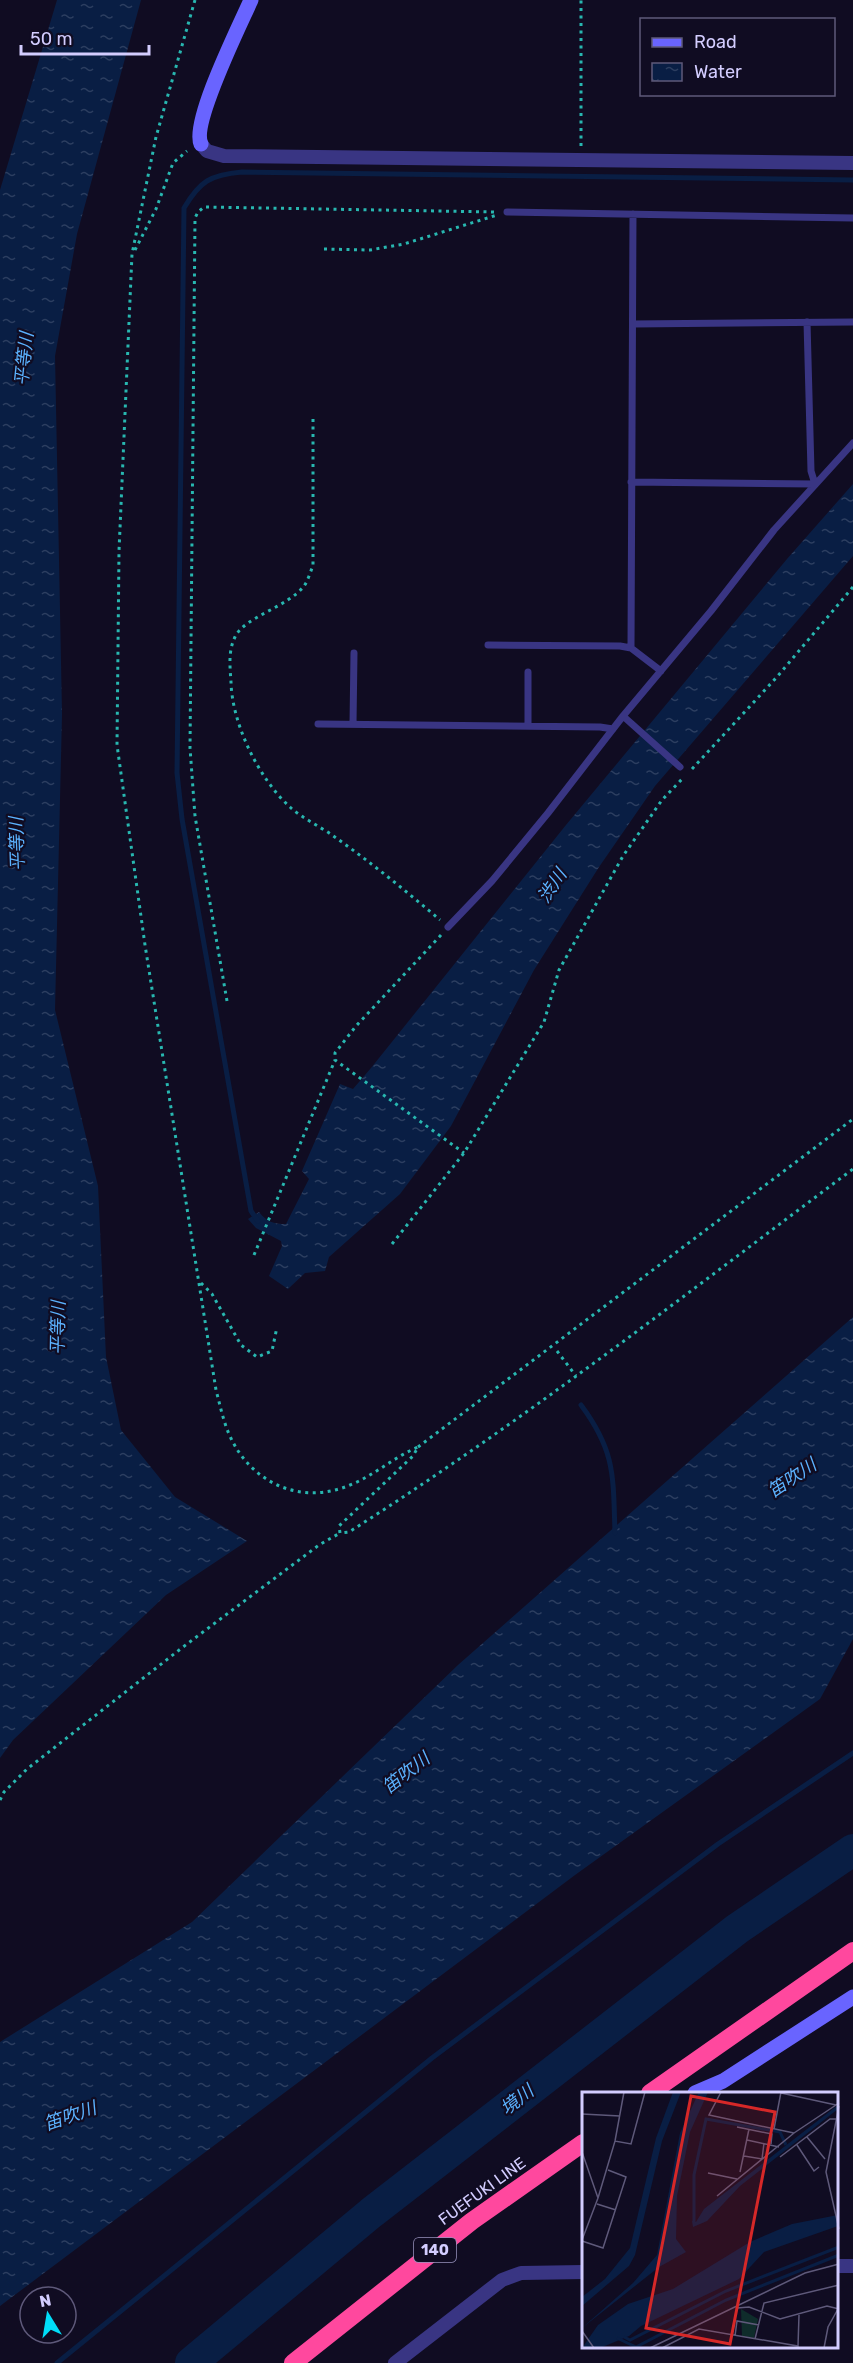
<svg xmlns="http://www.w3.org/2000/svg" width="853" height="2363" font-family="Rubik,'Noto Sans JP',sans-serif">
	<style>
		.water { fill: url(#water-ripples) }
		.lines { fill: none; stroke-linecap: round; stroke-linejoin: round }
		.stream { stroke: #091e44; stroke-width: 5 }
		.river { stroke: #091e44; stroke-width: 32 }
		.path { stroke: #28b7b0; stroke-width: 3; stroke-dasharray: 3 4.5; stroke-linecap: butt }
		.lane { stroke: #393583; stroke-width: 7 }
		.street { stroke: #393583; stroke-width: 14 }
		.secondary { stroke: #6964ff; stroke-width: 15 }
		.highway { stroke: #ff489e; stroke-width: 18 }
		.labels { text-anchor: middle; dominant-baseline: central; stroke-width: 4.5; stroke-linejoin: round; paint-order: stroke }
		.shield { fill: #100c22; stroke: #9893bd; stroke-width: 1.5 }
		.shield-label { font-size: 15px; font-weight: bold; fill: #d3cdff }
		.street-label { font-size: 16px; fill: #d3cdff; stroke: #100c22 }
		.water-label { font-size: 18px; font-style: italic; fill: #5bb2ff; stroke: #100c22 }
		.inset-river { fill: none; stroke: #091e44; stroke-width: 3 }
		.inset-road { fill: none; stroke: #5e597a; stroke-width: 1.5 }
		.view { fill: #d62828; fill-opacity: 0.15; stroke: #d62828; stroke-width: 3 }
		.inset-edge { fill: none; stroke: #d3cdff; stroke-width: 3 }
	</style>
	<defs>
		<pattern id="water-ripples" width="26" height="14" patternUnits="userSpaceOnUse" patternTransform="scale(1.5)"><rect width="26" height="14" fill="#091e44"/><path d="M2 4q2-2 4 0t4 0M15 11q2-2 4 0t4 0" fill="none" stroke="#2c3e60"/></pattern>
	</defs>
	<rect width="100%" height="100%" fill="#100c22"/>
	<path class="water" d="M 57,0 L 141,0 L 77,234 L 55,356 L 62,714 L 55,1010 L 98,1186 L 106,1357 L 121,1430 L 175,1497 L 247,1541 L 166,1595 L 13,1740 L 0,1758 L 0,190 Z
		M 853,484 L 853,556 L 655,786 L 599,867 L 534,970 L 451,1126 L 400,1194 L 329,1257 L 325,1271 L 305,1273 L 288,1289 L 269,1276 L 282,1246 L 281,1241 L 256,1228 L 248,1219 L 259,1212 C 267,1222 273,1224 286,1224 L 309,1179 L 302,1171 L 340,1084 L 353,1089 L 371,1068 L 566,825 L 787,559 Z
		M 853,1317 L 853,1639 L 820,1699 L 575,1875 L 0,2306 L 0,2042 L 192,1922 L 458,1665 Z"/>
	<g class="lines">
		<path class="stream" d="M 258,1221 L 251,1211 L 182,819 L 177,773 L 184,208 C 200,181 210,175 242,172 L 853,180
			M 581,1405 C 616,1452 613,1477 615,1533
			M 57,2363 L 432,2058 L 718,1844 L 853,1753"/>
		<path class="river" d="M 191,2363 L 371,2213 L 737,1929 L 853,1850"/>
		<path class="path" d="M 195,0 L 156,137 L 132,254 L 119,551 L 117,745 L 145,945 L 216,1390 C 220,1405 223,1420 229,1434 C 250,1483 301,1506 350,1485 C 375,1475 394,1457 418,1447 L 413,1456 L 339,1526 L 340,1533 L 349,1532 C 524,1421 687,1293 853,1169
			M 581,146 L 581,0
			M 324,249 L 370,250 L 404,244 L 497,215
			M 135,250 L 156,209 L 173,163 L 187,151
			M 313,419 L 313,566 C 310,572 308,581 304,586 C 288,607 244,617 235,637 C 228,651 230,667 231,682 C 232,724 259,779 290,807 C 302,818 319,826 332,835 C 369,861 405,890 440,920
			M 692,769 L 776,678 L 853,587
			M 441,935 L 356,1026 L 335,1053 L 335,1060 L 464,1153
			M 227,1001 L 195,816 L 190,748 L 195,218 L 198,212 L 204,207 L 497,212
			M 392,1244 L 464,1153 L 544,1022 L 559,970 L 623,856 L 662,800 L 683,778
			M 254,1255 L 335,1060
			M 201,1283 L 212,1294 L 241,1345 L 257,1357 L 272,1351 L 277,1327
			M 557,1351 L 576,1376
			M 418,1447 L 853,1119
			M 0,1800 L 4,1792 L 27,1769 L 183,1647 L 319,1545 L 340,1533"/>
		<path class="lane" d="M 507,212 L 853,218
			M 633,324 L 853,322
			M 631,482 L 815,484 L 811,471 L 807,322
			M 488,645 L 620,646 L 631,648 L 661,671
			M 631,648 L 633,214
			M 528,672 L 528,726
			M 623,716 L 680,767
			M 318,724 L 600,727 L 613,729
			M 353,724 L 354,653
			M 448,927 L 492,881 L 548,813 L 623,716 L 711,611 L 774,530 L 853,443"/>
		<path class="street" d="M 201,144 L 207,151 L 224,156 L 853,163
			M 836,2266 L 853,2266
			M 395,2363 L 502,2280 L 521,2273 L 583,2272"/>
		<path class="secondary" d="M 201,144 C 191,123 240,25 251,0
			M 695,2093 L 723,2081 L 853,1997"/>
		<path class="highway" d="M 650,2093 L 853,1951
			M 293,2363 L 472,2221 L 583,2143"/>
	</g>
	<g class="labels">
		<rect class="shield" x="414" y="2238" width="42" height="24" rx="4.5"/>
		<g class="shield-label">
			<text x="435" y="2250">140</text>
		</g>
		<g class="street-label">
			<text transform="translate(482 2191) rotate(-36)">FUEFUKI LINE</text>
		</g>
		<g class="water-label">
			<text transform="translate(24 359) rotate(-84)">平等川</text>
			<text transform="translate(17 844) rotate(-92)">平等川</text>
			<text transform="translate(552 886) rotate(-56)">渋川</text>
			<text transform="translate(58 1328) rotate(-89)">平等川</text>
			<text transform="translate(792 1478) rotate(-34)">笛吹川</text>
			<text transform="translate(406 1773) rotate(-38)">笛吹川</text>
			<text transform="translate(517 2100) rotate(-38)">境川</text>
			<text transform="translate(70 2116) rotate(-19)">笛吹川</text>
		</g>
	</g>
	<g transform="translate(582 2092)">
		<rect width="256" height="256" fill="#100c22"/>
		<path d="M 159,217 L 176,227 L 172,246 L 160,244 Z" fill="#0f2c2b"/>
		<path d="M 91,0 L 99,0 L 80,49 L 53,163 L 47,174 L 0,214 L 0,205 L 23,187 L 48,156 L 74,46 ZM 117,0 L 126,0 L 108,40 L 95,104 L 94,147 L 104,160 L 77,175 L 0,236 L 51,191 L 75,163 L 98,41 ZM 256,13 L 256,17 L 158,94 L 125,129 L 111,135 L 110,129 L 114,130 L 122,117 ZM 256,123 L 256,134 L 182,160 L 157,187 L 59,234 L 47,244 L 18,256 L 0,256 L 16,233 L 46,212 L 91,197 L 168,150 L 210,132 Z" fill="#091e44"/>
		<path class="inset-river" d="M 112,130 L 112,83 L 124,27 L 198,40 L 204,53M 42,245 L 48,248 L 144,199 L 257,155M 35,246 L 54,255 L 144,208 L 257,163"/>
		<path class="inset-road" d="M 139,0 L 127,23 L 212,41M 199,1 L 254,13M 257,14 L 244,80 L 257,137M 0,22 L 38,24M 155,35 L 190,42 L 189,52M 192,37 L 199,0M 225,45 L 243,67M 165,48 L 197,55M 33,49 L 42,0M 215,53 L 232,79 L 237,75M 0,60 L 16,106 L 0,148M 162,64 L 180,67 L 182,51M 198,65 L 248,27 L 254,27M 158,80 L 167,37M 126,81 L 155,87M 135,104 L 212,41 L 257,11M 16,106 L 33,49 L 49,52 L 63,0M 15,112 L 34,118M 0,149 L 21,156 L 44,85 L 26,78M 155,216 L 167,215 L 198,227 L 245,214 L 257,217M 0,239 L 12,256M 153,244 L 155,229 L 177,233M 173,247 L 182,211 L 257,193M 68,256 L 223,181 L 257,172M 80,256 L 117,237 L 216,254 L 217,223M 242,256 L 246,235 L 256,217"/>
		<path class="view" d="M 109,4 L 193,20 L 148,252 L 64,236 Z"/>
		<rect width="256" height="256" class="inset-edge"/>
	</g>
	<rect x="640" y="18" width="195" height="78" fill="#100c22" stroke="#5e597a" stroke-width="1.5"/>
	<rect x="652" y="38" width="30" height="9" fill="#6964ff" stroke="#5e597a" stroke-width="1.5"/>
	<text x="694" y="48" font-size="18" fill="#d3cdff">Road</text>
	<rect x="652" y="63" width="30" height="18" fill="url(#water-ripples)" stroke="#5e597a" stroke-width="1.5"/>
	<text x="694" y="78" font-size="18" fill="#d3cdff">Water</text>
	<g transform="translate(48 2315) rotate(349)"><circle r="28" fill="#100c22" stroke="#5e597a" stroke-width="1.5"/>
	<path d="M0-4.5L10 22L0 15L-10 22Z" fill="#00ddf8"/>
	<text y="-9" font-size="16" font-weight="bold" text-anchor="middle" fill="#d3cdff">N</text>
	</g>
	<path d="M21 45v9h128v-9" fill="none" stroke="#d3cdff" stroke-width="3"/>
	<text x="30" y="45" font-size="18" fill="#d3cdff" stroke="#100c22" stroke-width="4.5" paint-order="stroke">50 m</text>
</svg>
